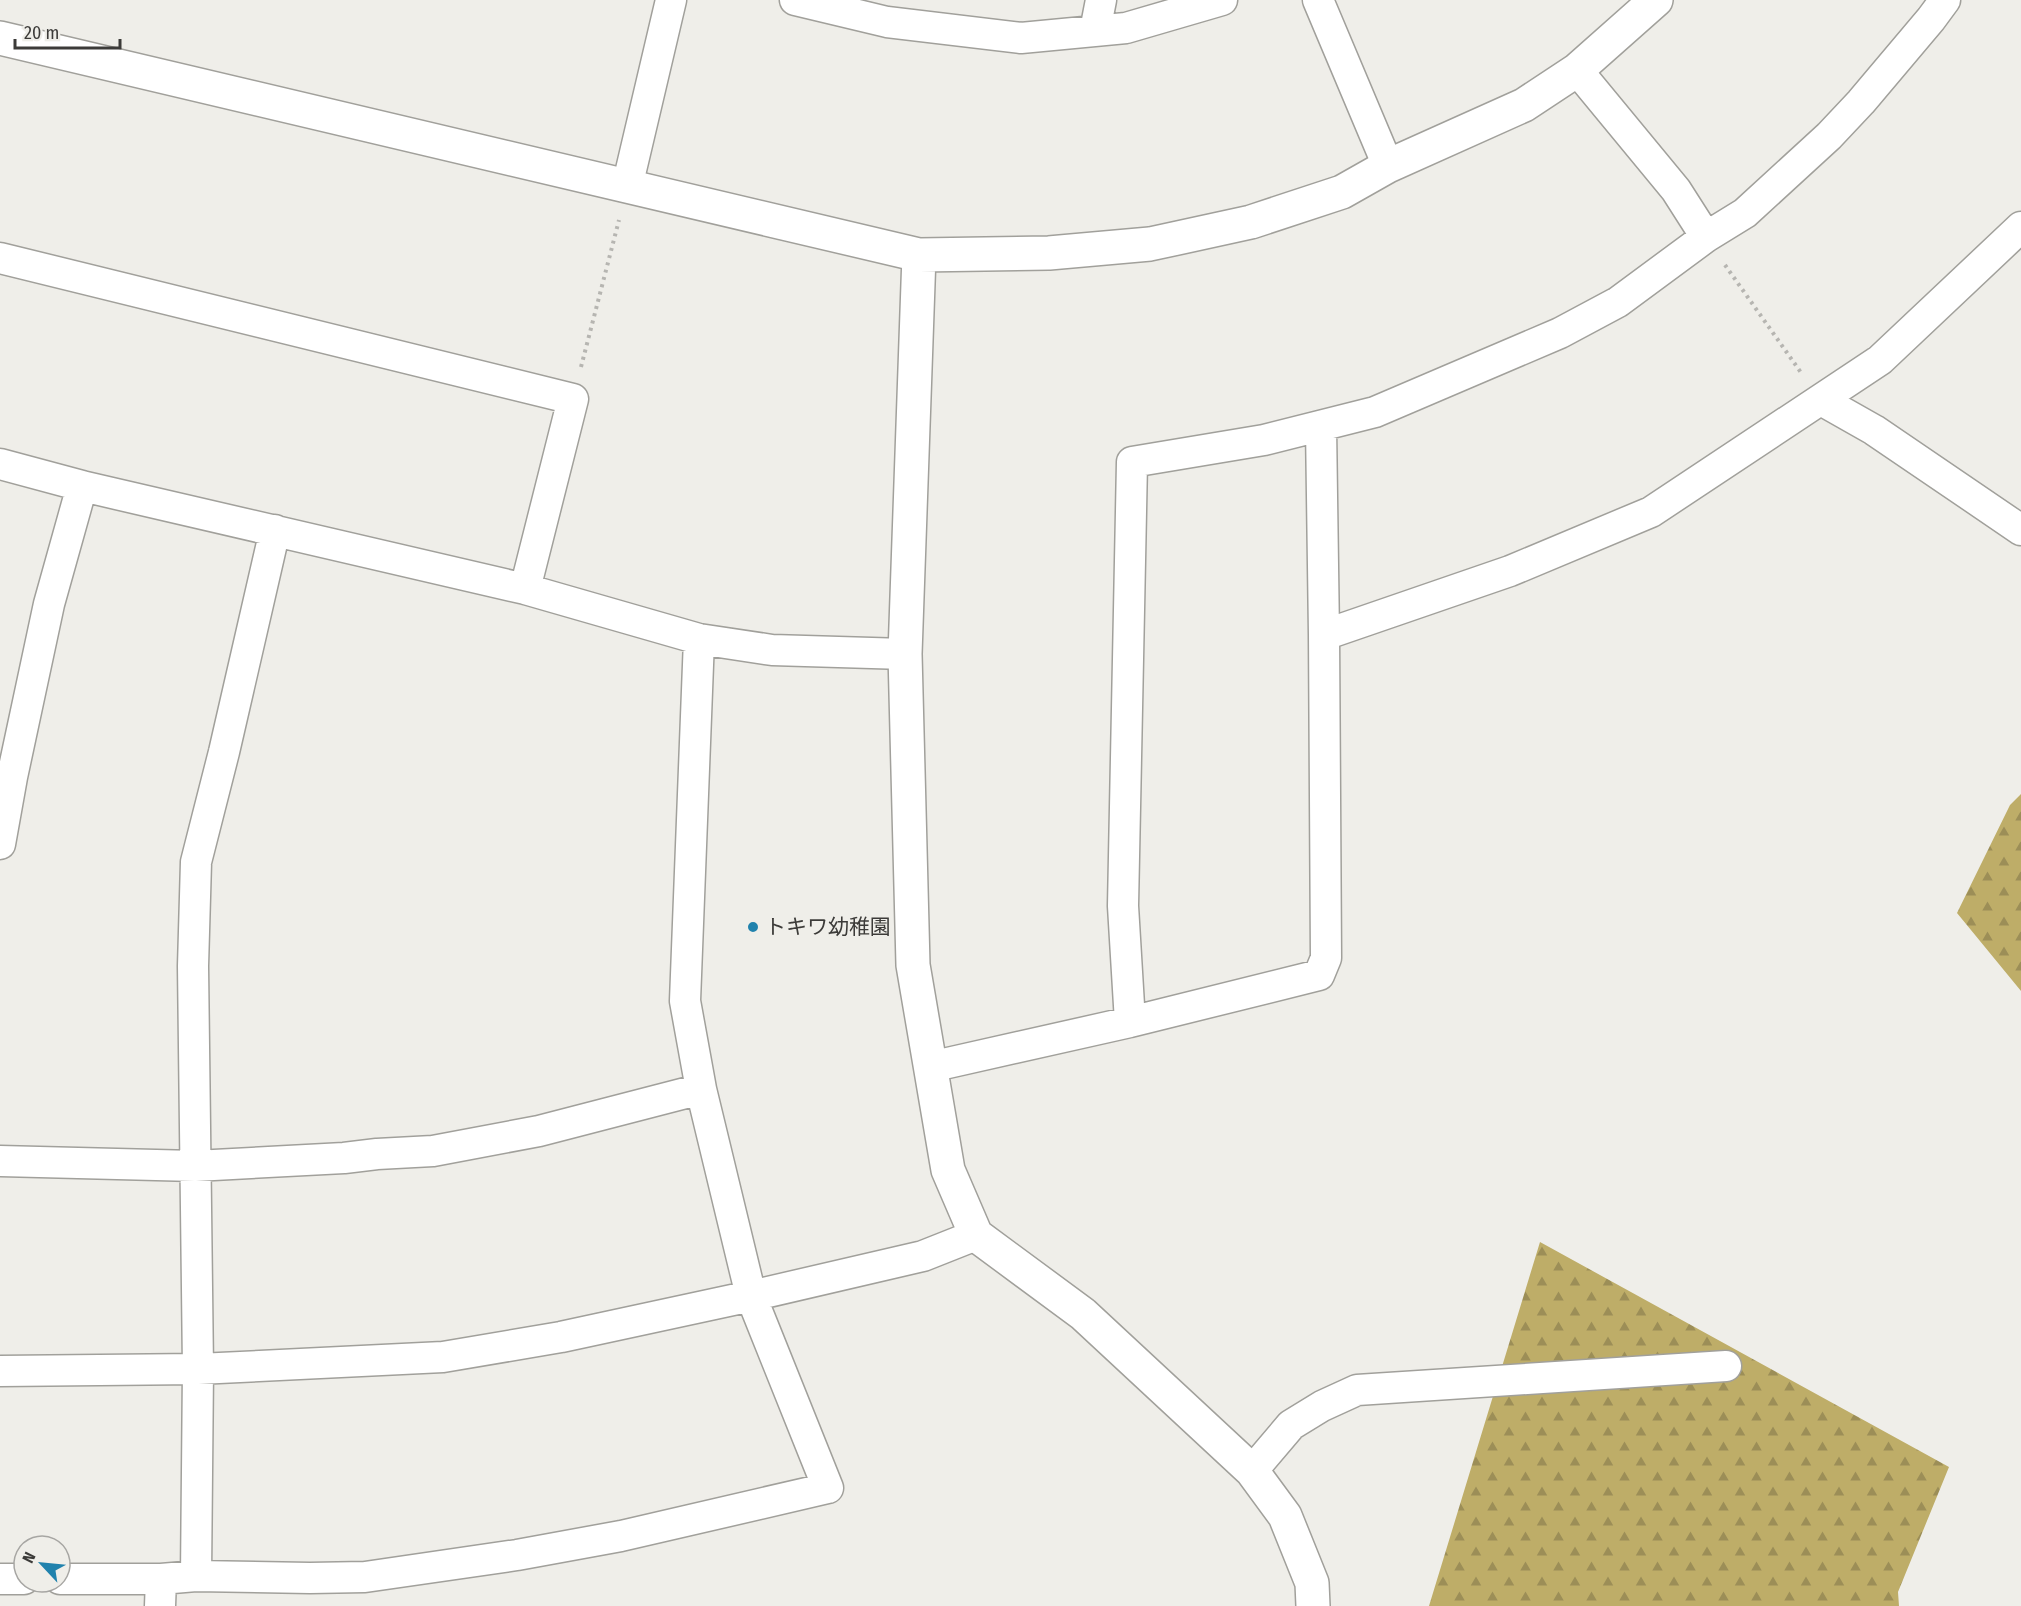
<svg xmlns="http://www.w3.org/2000/svg" width="2021" height="1606" font-family="'Fira Sans Condensed','Noto Sans JP',sans-serif">
	<style>
		.forest { fill: url(#forest-firs) }
		.lines { fill: none; stroke-linecap: round; stroke-linejoin: round }
		.minor-casing { stroke: #a1a09b; stroke-width: 33 }
		.tertiary-casing { stroke: #a1a09b; stroke-width: 36 }
		.path { stroke: #b6b5b1; stroke-width: 4; stroke-dasharray: 3 4.5; stroke-linecap: butt }
		.minor { stroke: #fff; stroke-width: 30 }
		.tertiary { stroke: #fff; stroke-width: 33 }
		.poi-dot { fill: #2082ad; stroke: #efeee9; stroke-width: 2 }
		.labels { text-anchor: middle; dominant-baseline: central; stroke-width: 5; stroke-linejoin: round; paint-order: stroke }
		.poi-label { font-size: 21px; fill: #3c3b39; stroke: #efeee9; text-anchor: start }
	</style>
	<defs>
		<pattern id="forest-firs" width="22" height="20" patternUnits="userSpaceOnUse" patternTransform="scale(1.5)"><rect width="22" height="20" fill="#bead68"/><path d="M5 1l3.5 6h-7zM16 11l3.5 6h-7z" fill="#9c8e57"/></pattern>
	</defs>
	<rect width="100%" height="100%" fill="#efeee9"/>
	<path class="forest" d="M 2021,794 L 2021,991 L 1957,913 L 2010,805 Z
		M 1540,1242 L 1949,1467 L 1898,1592 L 1899,1606 L 1429,1606 Z"/>
	<g class="lines">
		<g class="minor-casing">
			<path id="minor" d="M 795,0 L 887,22 L 1021,38 L 1126,28 L 1222,0
				M 1318,0 L 1388,166
				M 1095,31 L 1101,0
				M 1577,70 L 1676,190 L 1706,237
				M 627,187 L 671,0
				M 0,258 L 573,399 L 525,589
				M 1821,400 L 1874,430 L 2021,530
				M 1321,426 L 1324,635
				M 0,464 L 82,486 L 525,589 L 699,639 L 772,650 L 905,654
				M 699,639 L 685,1001 L 701,1089
				M 0,844 L 12,777 L 49,604 L 82,486
				M 1130,1022 L 1123,906 L 1132,462 L 1264,440 L 1375,412 L 1560,333 L 1618,302 L 1706,237 L 1745,213 L 1829,136 L 1861,102 L 1931,19 L 1945,0
				M 930,1067 L 1130,1022 L 1319,975 L 1326,958 L 1324,635 L 1510,571 L 1651,512 L 1880,360 L 2021,227
				M 0,1161 L 195,1166 L 344,1158 L 377,1154 L 433,1151 L 539,1131 L 701,1089 L 751,1296 L 923,1256 L 976,1235
				M 0,1371 L 198,1369 L 443,1357 L 561,1337 L 751,1296 L 828,1488 L 621,1536 L 517,1555 L 365,1577 L 310,1578 L 196,1576 L 161,1579 L 60,1579
				M 1252,1471 L 1291,1425 L 1322,1406 L 1357,1390 L 1726,1366
				M 196,1576 L 198,1369 L 193,966 L 196,862 L 224,752 L 275,530
				M 0,1579 L 24,1579
				M 160,1606 L 161,1579"/>
		</g>
		<g class="tertiary-casing">
			<path id="tertiary" d="M 0,38 L 919,255 L 1049,253 L 1150,244 L 1251,222 L 1342,192 L 1388,166 L 1524,105 L 1577,70 L 1656,0
				M 919,255 L 905,654 L 913,965 L 948,1170 L 976,1235 L 1083,1314 L 1252,1471 L 1285,1516 L 1312,1583 L 1313,1606"/>
		</g>
		<path class="path" d="M 1725,265 L 1802,374
			M 581,367 L 619,220"/>
		<use href="#minor" class="minor"/>
		<use href="#tertiary" class="tertiary"/>
	</g>
	<circle class="poi-dot" cx="753" cy="927" r="6"/>
	<g class="labels">
		<g class="poi-label">
			<text x="765" y="927">トキワ幼稚園</text>
		</g>
	</g>
	<g transform="translate(42 1564) rotate(296)"><circle r="28" fill="#efeee9" stroke="#a7a6a3" stroke-width="1.5"/>
	<path d="M0-4.5L10 22L0 15L-10 22Z" fill="#2082ad"/>
	<text y="-9" font-size="16" font-weight="bold" text-anchor="middle" fill="#3c3b39">N</text>
	</g>
	<path d="M15 39v9h105v-9" fill="none" stroke="#3c3b39" stroke-width="3"/>
	<text x="24" y="39" font-size="18" fill="#3c3b39" stroke="#efeee9" stroke-width="4.5" paint-order="stroke">20 m</text>
</svg>
